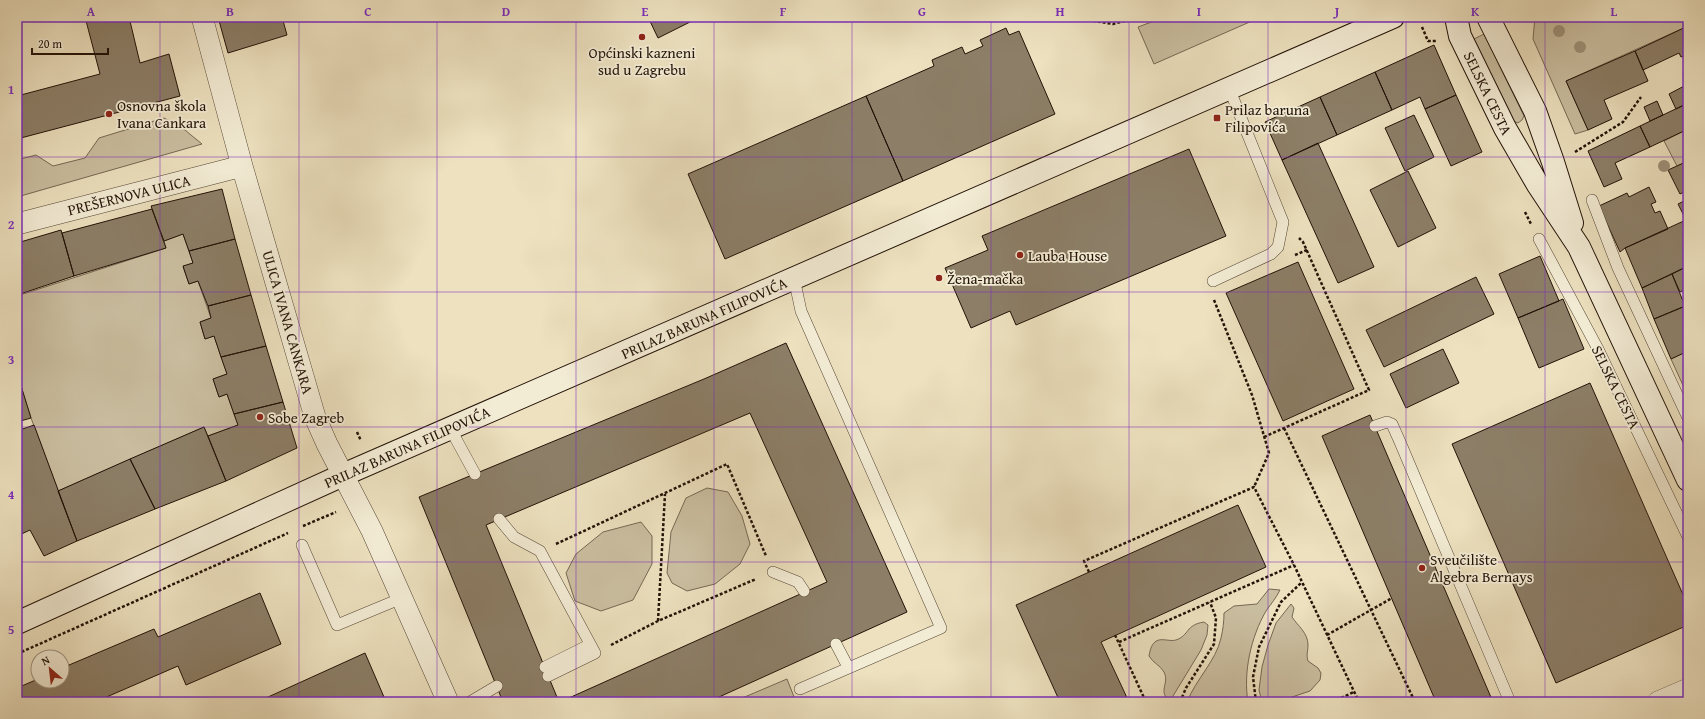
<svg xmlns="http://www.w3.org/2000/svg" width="1705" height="719" font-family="'Gentium Book Plus',serif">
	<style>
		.green { fill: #cabea0; stroke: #766854 }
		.building { fill: #8c7e67; stroke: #221207 }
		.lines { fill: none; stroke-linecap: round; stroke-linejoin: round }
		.service-casing { stroke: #554635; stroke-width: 12 }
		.minor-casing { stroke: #554635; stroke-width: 22 }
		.secondary-casing { stroke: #221207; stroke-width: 24 }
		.path { stroke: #221207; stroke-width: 2.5; stroke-dasharray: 3 2; stroke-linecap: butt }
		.service { stroke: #f3ecd5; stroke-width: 11 }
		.minor { stroke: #f3ecd5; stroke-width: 21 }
		.secondary { stroke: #f3ecd5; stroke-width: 22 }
		.tree { fill: #9e9078 }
		.grid { fill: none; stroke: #7b2cbf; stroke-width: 1; stroke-opacity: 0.55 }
		.poi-dot { fill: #8f2418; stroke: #f3ecd5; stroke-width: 1.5 }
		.labels { text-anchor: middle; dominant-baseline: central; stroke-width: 3.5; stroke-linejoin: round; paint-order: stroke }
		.poi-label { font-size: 15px; fill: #221207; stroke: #f3ecd5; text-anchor: start }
		.street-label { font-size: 15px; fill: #221207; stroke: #f3ecd5 }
		.neatline { fill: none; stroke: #7b2cbf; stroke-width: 1.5 }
		.grid-label { font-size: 13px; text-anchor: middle; font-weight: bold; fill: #7b2cbf }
	</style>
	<rect width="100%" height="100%" fill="#ede1bf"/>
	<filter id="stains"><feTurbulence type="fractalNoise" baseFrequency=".005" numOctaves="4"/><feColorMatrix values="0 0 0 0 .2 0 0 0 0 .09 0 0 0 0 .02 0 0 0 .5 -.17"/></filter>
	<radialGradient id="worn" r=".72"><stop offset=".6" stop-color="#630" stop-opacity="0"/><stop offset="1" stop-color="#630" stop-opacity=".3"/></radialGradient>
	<path class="green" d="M 1165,17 L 1261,17 L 1154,64 L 1138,27 Z
		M 1535,17 L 1688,17 L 1688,26 L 1566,81 L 1588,130 L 1575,134 L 1533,39 Z
		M 1484,34 L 1524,116 L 1522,120 L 1518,123 L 1513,121 L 1474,39 Z
		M 164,118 L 180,126 L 202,144 L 17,197 L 17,160 L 36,155 L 53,166 L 85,158 L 99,138 Z
		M 1688,129 L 1688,161 L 1677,166 L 1664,141 Z
		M 183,234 L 193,263 L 183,267 L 189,284 L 198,281 L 211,318 L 200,322 L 205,339 L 214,336 L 227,374 L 213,379 L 219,397 L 227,394 L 238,425 L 208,436 L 204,427 L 58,491 L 31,418 L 17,373 L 17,296 L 166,248 L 164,241 Z
		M 1688,351 L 1688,392 L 1686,392 L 1671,359 Z
		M 707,488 L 728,492 L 742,516 L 750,544 L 740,564 L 715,584 L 687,591 L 672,583 L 667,573 L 671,532 L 686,498 Z
		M 641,522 L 652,536 L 652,564 L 633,600 L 601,611 L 575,601 L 566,573 L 576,554 L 603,532 Z
		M 1269,589 L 1280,590 C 1276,598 1271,604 1266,611 C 1251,637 1243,672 1248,702 L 1187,702 C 1196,679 1216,661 1221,638 C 1223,630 1224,621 1224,613 L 1234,606 L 1257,604 Z
		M 1291,604 L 1294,608 L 1292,617 C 1298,626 1308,633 1308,645 C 1308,651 1306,655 1308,661 L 1318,668 L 1321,673 L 1320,680 L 1310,691 L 1292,697 L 1285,702 L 1262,702 L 1259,690 L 1262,667 L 1268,645 L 1276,623 Z
		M 1204,622 L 1208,625 L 1207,635 L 1201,650 L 1170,701 C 1157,691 1170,684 1164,672 C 1160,665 1153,663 1149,656 C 1150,651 1151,645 1155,642 C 1160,637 1170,642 1176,640 C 1190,635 1185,625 1204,622 Z
		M 787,679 L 796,702 L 733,702 Z"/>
	<path class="building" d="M 85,17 L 129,17 L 140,63 L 169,54 L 180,96 L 17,139 L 17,96 L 100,74 Z
		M 218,17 L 282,17 L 287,35 L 228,53 Z
		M 648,17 L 700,17 L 658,38 Z
		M 1688,26 L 1688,54 L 1681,57 L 1679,53 L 1643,70 L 1635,51 Z
		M 1006,28 L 1009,35 L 1019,31 L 1055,114 L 903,181 L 866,96 L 934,66 L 932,60 L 962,47 L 965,54 L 983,46 L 980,40 Z
		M 1434,45 L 1456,95 L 1425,109 L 1420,97 L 1392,110 L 1375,72 Z
		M 1635,51 L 1648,81 L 1604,100 L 1612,119 L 1588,130 L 1566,81 Z
		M 1375,72 L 1392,110 L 1337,135 L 1320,97 Z
		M 1688,84 L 1688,103 L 1676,109 L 1669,94 Z
		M 1456,95 L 1482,152 L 1451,166 L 1425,109 Z
		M 866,96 L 903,181 L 725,259 L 688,174 Z
		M 1320,97 L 1337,135 L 1282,160 L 1265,122 Z
		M 1657,101 L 1663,115 L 1650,121 L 1644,107 Z
		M 1688,103 L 1688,129 L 1650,147 L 1640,126 Z
		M 1414,115 L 1434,157 L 1405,171 L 1385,128 Z
		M 1640,126 L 1650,147 L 1615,163 L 1622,179 L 1604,187 L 1588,151 Z
		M 1318,143 L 1374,267 L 1338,283 L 1282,160 Z
		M 1189,149 L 1226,236 L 1016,325 L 1010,311 L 971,328 L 945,268 L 988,250 L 982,236 Z
		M 1688,161 L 1688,190 L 1680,194 L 1668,170 Z
		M 1408,171 L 1436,228 L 1398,247 L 1370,190 Z
		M 1649,187 L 1656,202 L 1651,204 L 1655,213 L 1660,211 L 1668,229 L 1625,248 L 1620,252 L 1599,206 L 1627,193 L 1629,197 Z
		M 222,189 L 235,239 L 189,251 L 183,234 L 164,241 L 151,206 Z
		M 1688,199 L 1688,219 L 1686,220 L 1678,204 Z
		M 152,209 L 166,248 L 74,276 L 62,233 Z
		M 1688,219 L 1688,266 L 1642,288 L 1625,248 Z
		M 61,230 L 74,276 L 17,295 L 17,243 Z
		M 235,239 L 251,295 L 208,306 L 198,281 L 189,284 L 183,266 L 193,263 L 189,251 Z
		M 1540,256 L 1559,301 L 1518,318 L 1499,274 Z
		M 1298,262 L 1354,389 L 1283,421 L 1226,293 Z
		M 1688,266 L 1688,288 L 1680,292 L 1672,274 Z
		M 1672,274 L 1685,306 L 1654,319 L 1642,288 Z
		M 1476,277 L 1494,314 L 1384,367 L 1366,330 Z
		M 251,295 L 266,346 L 221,357 L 214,336 L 205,339 L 200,322 L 211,318 L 208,306 Z
		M 1563,299 L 1584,349 L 1539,368 L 1518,318 Z
		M 1688,305 L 1688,351 L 1671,359 L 1654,319 Z
		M 786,343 L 907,612 L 708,702 L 560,702 L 827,582 L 750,413 L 486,525 L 559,702 L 503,702 L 419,497 L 704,379 Z
		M 266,346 L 283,402 L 234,414 L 227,394 L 219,397 L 213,379 L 227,374 L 221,357 Z
		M 1443,349 L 1459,383 L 1406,408 L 1390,374 Z
		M 17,373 L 31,418 L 17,422 Z
		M 1590,383 L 1688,606 L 1688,625 L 1556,683 L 1452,444 Z
		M 283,402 L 297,448 L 226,481 L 208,436 L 238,425 L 234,414 Z
		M 1370,415 L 1493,702 L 1436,702 L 1322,436 Z
		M 34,425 L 77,541 L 44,556 L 30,530 L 17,536 L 17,431 Z
		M 204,427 L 226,481 L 155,509 L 130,459 Z
		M 130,459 L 155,509 L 77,541 L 58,491 Z
		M 1238,505 L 1266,567 L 1101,642 L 1129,702 L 1060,702 L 1016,605 Z
		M 260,593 L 281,644 L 186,685 L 178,666 L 95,702 L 17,702 L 17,688 L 38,679 L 38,681 L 62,681 L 62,668 L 154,629 L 158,637 Z
		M 365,653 L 384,697 L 372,702 L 257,702 Z"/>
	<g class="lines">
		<g class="service-casing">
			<path id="service" d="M 1592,200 L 1618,268 L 1688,418
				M 1539,239 L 1598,349 L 1688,537
				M 794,278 L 801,311 L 941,628 L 800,689
				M 1213,281 L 1271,254 L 1278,247 L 1283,222 L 1229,88
				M 1375,426 L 1387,422 L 1392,424 L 1400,442 L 1510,702
				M 450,428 L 475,474
				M 499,519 L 514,537 L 540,551 L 595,653 L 548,676
				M 302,545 L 337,625 L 402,598
				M 773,572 L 798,582 L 804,591
				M 836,644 L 848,667
				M 545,667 L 585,647
				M 470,702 L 497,686"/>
		</g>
		<g class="minor-casing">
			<path id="minor" d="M 202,17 L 242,166 L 315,417 L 327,444 L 372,531 L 448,702
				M 17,224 L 242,166
				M 1658,702 L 1688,689"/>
		</g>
		<g class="secondary-casing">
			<path id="secondary" d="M 1456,17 L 1460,36 L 1505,128 L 1538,185 L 1579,247 L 1688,480
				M 1488,17 L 1535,111 L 1553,162 L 1572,223
				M 17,623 L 343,475 L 1393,17"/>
		</g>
		<path class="path" d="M 1068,17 L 1113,24 L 1139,17
			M 1422,27 L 1428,41 L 1436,41
			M 1575,152 L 1623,122 L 1641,97
			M 1525,212 L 1531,224
			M 1295,255 L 1307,250
			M 1214,300 L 1252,395 L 1269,453 L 1254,487
			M 1284,428 L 1415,702
			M 357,432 L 361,441
			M 1264,437 L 1369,390 L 1303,242 L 1299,238
			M 303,526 L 336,512
			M 556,544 L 727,464 L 766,556
			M 1089,572 L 1084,561 L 1254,487 L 1294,565 L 1359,702
			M 658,621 L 665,494
			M 1115,635 L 1146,702
			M 1327,635 L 1392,598
			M 1119,642 L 1294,565
			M 611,645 L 658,621 L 756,579
			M 17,654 L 288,533
			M 960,702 L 968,698 L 970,702
			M 1180,702 L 1186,688 L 1214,644 L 1216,618 L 1210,602
			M 1256,702 L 1253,677 L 1259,647 L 1281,602 L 1302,582
			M 1332,702 L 1354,692"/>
		<use href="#service" class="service"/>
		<use href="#minor" class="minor"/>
		<use href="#secondary" class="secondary"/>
	</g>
	<g class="tree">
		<circle cx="1559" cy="31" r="6"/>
		<circle cx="1580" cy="47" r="6"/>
		<circle cx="1664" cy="166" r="6"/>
	</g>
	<path class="grid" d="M 160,17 L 160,702M 299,17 L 299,702M 437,17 L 437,702M 576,17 L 576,702M 714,17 L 714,702M 852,17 L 852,702M 991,17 L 991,702M 1129,17 L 1129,702M 1268,17 L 1268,702M 1406,17 L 1406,702M 1545,17 L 1545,702M 17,157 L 1688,157M 17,292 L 1688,292M 17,427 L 1688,427M 17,562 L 1688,562"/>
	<g class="poi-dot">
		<circle cx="642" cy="37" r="4"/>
		<circle cx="109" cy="114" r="4"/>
		<rect x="1213" y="114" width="8" height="8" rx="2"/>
		<circle cx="1020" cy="255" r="4"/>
		<circle cx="939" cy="278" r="4"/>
		<circle cx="260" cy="417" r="4"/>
		<circle cx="1422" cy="568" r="4"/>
	</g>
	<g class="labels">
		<g class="poi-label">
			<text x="642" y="52" text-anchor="middle">Općinski kazneni<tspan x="642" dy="17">sud u Zagrebu</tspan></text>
			<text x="117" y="105">Osnovna škola<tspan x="117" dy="17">Ivana Cankara</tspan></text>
			<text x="1225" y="109">Prilaz baruna<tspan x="1225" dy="17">Filipovića</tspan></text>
			<text x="1028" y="255">Lauba House</text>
			<text x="947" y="278">Žena-mačka</text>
			<text x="268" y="417">Sobe Zagreb</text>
			<text x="1430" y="559">Sveučilište<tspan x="1430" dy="17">Algebra Bernays</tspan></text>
		</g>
		<g class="street-label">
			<text transform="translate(1488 93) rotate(64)">SELSKA CESTA</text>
			<text transform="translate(129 195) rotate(-14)">PREŠERNOVA ULICA</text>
			<text transform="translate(704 318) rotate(-24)">PRILAZ BARUNA FILIPOVIĆA</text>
			<text transform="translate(288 322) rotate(74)">ULICA IVANA CANKARA</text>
			<text transform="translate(1616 387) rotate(64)">SELSKA CESTA</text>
			<text transform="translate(407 447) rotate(-24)">PRILAZ BARUNA FILIPOVIĆA</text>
		</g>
	</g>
	<rect width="1705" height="719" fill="none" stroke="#ede1bf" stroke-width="44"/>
	<g transform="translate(50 669) rotate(332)"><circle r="19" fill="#f3ecd5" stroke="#9f9583"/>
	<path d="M0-3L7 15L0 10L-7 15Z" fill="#8f2418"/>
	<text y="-6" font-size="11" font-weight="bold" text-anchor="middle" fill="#221207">N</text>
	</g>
	<path d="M32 48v6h76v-6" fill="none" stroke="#221207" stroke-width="2"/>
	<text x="38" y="48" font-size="12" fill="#221207" stroke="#f3ecd5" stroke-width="3" paint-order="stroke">20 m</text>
	<rect x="22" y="22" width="1661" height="675" class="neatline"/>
	<g class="grid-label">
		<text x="91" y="16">A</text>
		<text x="230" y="16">B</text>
		<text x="368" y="16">C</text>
		<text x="506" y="16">D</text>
		<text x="645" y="16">E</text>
		<text x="783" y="16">F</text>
		<text x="922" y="16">G</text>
		<text x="1060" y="16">H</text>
		<text x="1199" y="16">I</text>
		<text x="1337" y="16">J</text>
		<text x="1475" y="16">K</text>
		<text x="1614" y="16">L</text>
		<text x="11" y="94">1</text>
		<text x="11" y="229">2</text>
		<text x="11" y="364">3</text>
		<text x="11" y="499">4</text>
		<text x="11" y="634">5</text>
	</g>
	<rect width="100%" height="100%" filter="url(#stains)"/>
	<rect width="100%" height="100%" fill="url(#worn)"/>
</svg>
